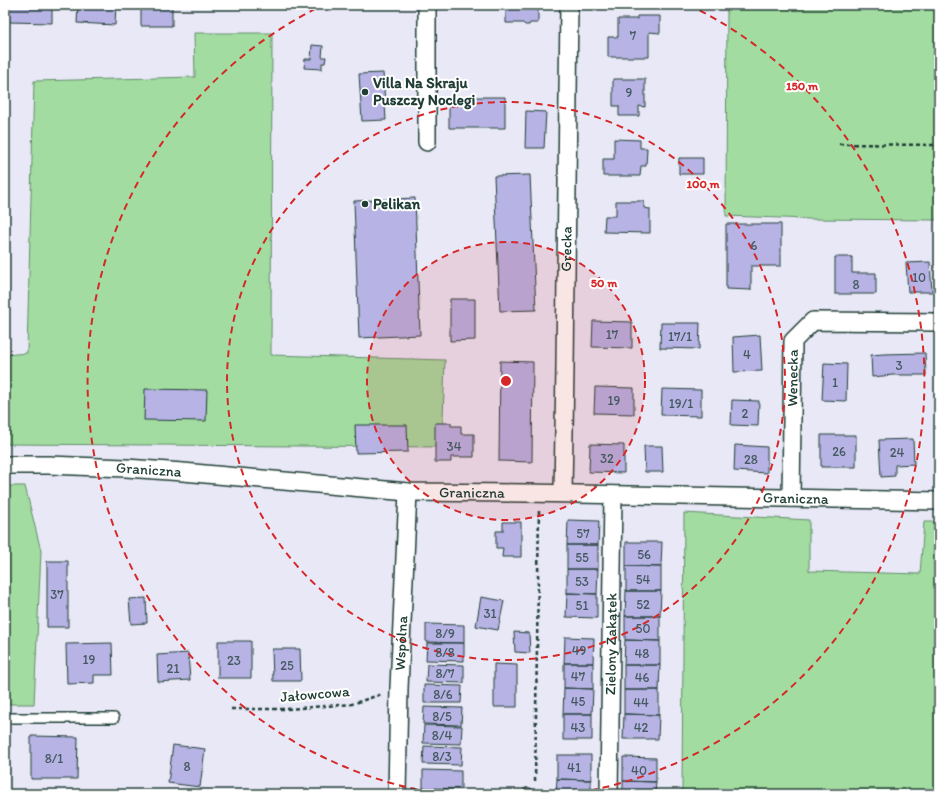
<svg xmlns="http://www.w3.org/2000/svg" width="944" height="799" font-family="Itim,sans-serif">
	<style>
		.green { fill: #a3dca0; stroke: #618c6a }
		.building { fill: #b7b3e5; stroke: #1f3d34 }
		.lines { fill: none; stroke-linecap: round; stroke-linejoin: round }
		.lane-casing { stroke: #1f3d34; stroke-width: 12 }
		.street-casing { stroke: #1f3d34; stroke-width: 20 }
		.path { stroke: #1f3d34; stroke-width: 2.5; stroke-dasharray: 4 3; stroke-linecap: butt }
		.lane { stroke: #fff; stroke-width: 9 }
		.street { stroke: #fff; stroke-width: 17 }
		.ring { fill: none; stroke: #d62828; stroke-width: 2; stroke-dasharray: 7 5 }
		.poi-dot { fill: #1f3d34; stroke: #fff; stroke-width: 1.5 }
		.labels { text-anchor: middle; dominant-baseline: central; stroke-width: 4; stroke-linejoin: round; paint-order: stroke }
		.number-label { font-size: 13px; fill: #455a60 }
		.poi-label { font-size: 15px; font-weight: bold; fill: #1f3d34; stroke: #fff; text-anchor: start }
		.street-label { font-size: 15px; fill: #1f3d34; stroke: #fff }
		.centre { fill: #d62828; stroke: #fff; stroke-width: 2 }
		.ring-label { font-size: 12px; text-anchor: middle; font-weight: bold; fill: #d62828; stroke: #fff; stroke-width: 4; stroke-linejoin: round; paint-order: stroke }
	</style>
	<rect width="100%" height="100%" fill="#e9e8f7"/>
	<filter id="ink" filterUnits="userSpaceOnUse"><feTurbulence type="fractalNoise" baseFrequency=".025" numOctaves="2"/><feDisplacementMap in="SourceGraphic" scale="8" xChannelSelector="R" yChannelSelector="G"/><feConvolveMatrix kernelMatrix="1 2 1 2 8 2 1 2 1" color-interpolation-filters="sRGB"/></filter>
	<g filter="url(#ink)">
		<path class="green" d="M 727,5 L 939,5 L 939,220 L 809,219 L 726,216 Z
			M 194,33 L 272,33 L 271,355 L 445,360 L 442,447 L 5,444 L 5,355 L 27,353 L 34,81 L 195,77 Z
			M 5,486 L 25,486 L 41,551 L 34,704 L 5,704 Z
			M 684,513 L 809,520 L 809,571 L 920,574 L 924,522 L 939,522 L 939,790 L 903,794 L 687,794 L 682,792 Z"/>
		<path class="building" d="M 9,5 L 52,5 L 52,23 L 8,22 Z
			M 78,5 L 116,5 L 115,25 L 77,23 Z
			M 141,5 L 172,5 L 172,26 L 141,26 Z
			M 506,5 L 538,5 L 538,23 L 530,23 L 529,25 L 525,25 L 523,23 L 506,23 Z
			M 637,16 L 660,16 L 660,33 L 649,32 L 649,57 L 608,57 L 608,37 L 618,37 L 618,19 L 637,19 Z
			M 312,45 L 323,46 L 322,57 L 326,57 L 325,63 L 322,63 L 322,69 L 304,68 L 305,59 L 311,59 Z
			M 383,73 L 386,120 L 362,121 L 359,74 Z
			M 613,79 L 645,79 L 645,107 L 639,106 L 639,116 L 619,116 L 619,106 L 613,106 Z
			M 449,97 L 505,97 L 505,128 L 449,128 Z
			M 526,111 L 546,112 L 544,148 L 525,148 Z
			M 614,139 L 640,140 L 640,148 L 647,148 L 646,166 L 641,166 L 640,176 L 603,176 L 603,159 L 614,159 Z
			M 679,158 L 703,158 L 703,174 L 679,174 Z
			M 530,175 L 536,310 L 500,311 L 494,176 Z
			M 415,198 L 420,335 L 359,338 L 354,201 Z
			M 616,201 L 644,201 L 644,208 L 650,209 L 650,233 L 604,232 L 605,216 L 616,216 Z
			M 726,224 L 781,224 L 781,266 L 751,266 L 751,290 L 726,289 Z
			M 835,257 L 852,257 L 852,273 L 876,273 L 876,294 L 835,294 Z
			M 930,262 L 932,292 L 908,292 L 906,263 Z
			M 450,299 L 475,299 L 475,340 L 450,341 Z
			M 593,321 L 632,322 L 632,348 L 592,347 Z
			M 661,323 L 700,323 L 699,349 L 660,348 Z
			M 760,335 L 762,371 L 734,372 L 733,337 Z
			M 925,353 L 926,375 L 893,375 L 872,377 L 871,355 L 884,354 Z
			M 500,361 L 533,362 L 532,462 L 499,461 Z
			M 824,363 L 847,364 L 846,401 L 822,400 Z
			M 595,387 L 634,388 L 634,414 L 594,413 Z
			M 145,389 L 207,390 L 206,421 L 144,420 Z
			M 662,389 L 701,390 L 701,416 L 661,415 Z
			M 732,400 L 759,401 L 758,426 L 731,425 Z
			M 435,423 L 451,423 L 451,426 L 461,426 L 461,434 L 474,434 L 474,457 L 451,457 L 451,462 L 435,462 Z
			M 355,425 L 407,425 L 408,452 L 356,453 Z
			M 821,435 L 856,435 L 856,467 L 821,467 Z
			M 913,439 L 914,464 L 895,465 L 895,476 L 881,477 L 879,440 Z
			M 590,444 L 624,445 L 624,473 L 589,472 Z
			M 735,445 L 767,447 L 767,473 L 734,471 Z
			M 644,446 L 662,446 L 663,472 L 645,472 Z
			M 568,520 L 599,521 L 598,545 L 567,545 Z
			M 503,522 L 521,522 L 521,557 L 502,557 L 503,548 L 496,548 L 496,531 L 503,531 Z
			M 626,542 L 662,542 L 661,567 L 626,566 Z
			M 567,545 L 598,545 L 598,569 L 567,569 Z
			M 47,561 L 68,561 L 68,627 L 47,627 Z
			M 626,566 L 661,567 L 661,591 L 626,591 Z
			M 567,569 L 598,569 L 597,594 L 567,593 Z
			M 626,591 L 661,591 L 660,616 L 625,616 Z
			M 567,593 L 597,594 L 597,618 L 566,617 Z
			M 481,597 L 504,601 L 498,630 L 476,626 Z
			M 146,598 L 147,623 L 131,624 L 129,599 Z
			M 625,616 L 660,616 L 660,641 L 625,640 Z
			M 426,624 L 464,625 L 464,643 L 426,642 Z
			M 514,632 L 529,633 L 530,653 L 515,652 Z
			M 565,637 L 594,638 L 593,663 L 564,663 Z
			M 625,640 L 660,641 L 660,665 L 624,665 Z
			M 218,641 L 251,641 L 251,678 L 218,678 Z
			M 112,643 L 113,675 L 94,675 L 94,683 L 67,684 L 66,644 Z
			M 427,643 L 464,643 L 464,661 L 426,660 Z
			M 272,649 L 300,649 L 301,681 L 273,681 Z
			M 188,653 L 190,680 L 158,682 L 157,655 Z
			M 564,663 L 593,663 L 593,689 L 564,688 Z
			M 427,664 L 464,665 L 464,683 L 426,682 Z
			M 494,664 L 517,665 L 517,707 L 494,707 Z
			M 624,665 L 660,665 L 659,690 L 624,690 Z
			M 424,685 L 462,686 L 461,703 L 424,703 Z
			M 564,688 L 593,689 L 592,714 L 563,714 Z
			M 624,690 L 659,690 L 659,715 L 624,714 Z
			M 424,707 L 462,708 L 461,725 L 423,724 Z
			M 563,714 L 592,714 L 592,740 L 563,740 Z
			M 624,714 L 659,715 L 658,739 L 623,739 Z
			M 424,725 L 462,726 L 461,744 L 423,743 Z
			M 31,736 L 78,737 L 77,779 L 31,779 Z
			M 173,745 L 205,749 L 200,787 L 168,783 Z
			M 424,746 L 462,747 L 461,765 L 423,764 Z
			M 557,755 L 591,755 L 591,780 L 557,779 Z
			M 623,757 L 656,758 L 656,782 L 623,781 Z
			M 423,770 L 461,771 L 461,789 L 423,788 Z
			M 557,779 L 591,780 L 591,794 L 556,794 Z
			M 623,781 L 656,782 L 655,794 L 623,794 Z"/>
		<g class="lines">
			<g class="lane-casing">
				<path id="lane" d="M 5,718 L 114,718
					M 528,794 L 528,793"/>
			</g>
			<g class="street-casing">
				<g id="street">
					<path d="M 427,142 L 427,5"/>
					<path id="s1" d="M 5,465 L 48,465 L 126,468 L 183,472 L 408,492 L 527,493 L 939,501"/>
					<path id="s2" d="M 563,493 L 565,367 L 569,5"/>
					<path id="s3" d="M 791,498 L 793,341 L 813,321 L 939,322"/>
					<path id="s4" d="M 397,794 L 399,688 L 408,492"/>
					<path id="s5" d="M 609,794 L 613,495"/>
				</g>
			</g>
			<path class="path" d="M 839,144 L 939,145
				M 231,709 L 287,709 L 352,704 L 382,694
				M 535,781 L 539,510"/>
			<use href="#lane" class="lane"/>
			<use href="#street" class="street"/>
		</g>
	</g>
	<circle cx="506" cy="381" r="139" fill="#d62828" fill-opacity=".12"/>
	<g class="ring">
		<circle cx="506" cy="381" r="139"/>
		<circle cx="506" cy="381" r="279"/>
		<path d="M441 794A418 418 0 0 1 323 5M689 5A418 418 0 0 1 571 794"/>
	</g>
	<g class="poi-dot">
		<circle cx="365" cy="92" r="4"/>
		<circle cx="365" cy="204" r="4"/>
	</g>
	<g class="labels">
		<g class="number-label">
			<text x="633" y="35">7</text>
			<text x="629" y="92">9</text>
			<text x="754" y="245">6</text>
			<text x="919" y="277">10</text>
			<text x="856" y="284">8</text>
			<text x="612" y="334">17</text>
			<text x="680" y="336">17/1</text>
			<text x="747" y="354">4</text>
			<text x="899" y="365">3</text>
			<text x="835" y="382">1</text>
			<text x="614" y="400">19</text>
			<text x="681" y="403">19/1</text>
			<text x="745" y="413">2</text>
			<text x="454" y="446">34</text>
			<text x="839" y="451">26</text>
			<text x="897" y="452">24</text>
			<text x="607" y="458">32</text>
			<text x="751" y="459">28</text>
			<text x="583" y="533">57</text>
			<text x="644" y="554">56</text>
			<text x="582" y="557">55</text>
			<text x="643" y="579">54</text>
			<text x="582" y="581">53</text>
			<text x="57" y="594">37</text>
			<text x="643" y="604">52</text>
			<text x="582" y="605">51</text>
			<text x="490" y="613">31</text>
			<text x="643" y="628">50</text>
			<text x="445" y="633">8/9</text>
			<text x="579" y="650">49</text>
			<text x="445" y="652">8/8</text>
			<text x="642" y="653">48</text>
			<text x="89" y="659">19</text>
			<text x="234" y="660">23</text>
			<text x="287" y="665">25</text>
			<text x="173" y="668">21</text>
			<text x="445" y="673">8/7</text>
			<text x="578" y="676">47</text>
			<text x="642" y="677">46</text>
			<text x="443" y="694">8/6</text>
			<text x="578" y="701">45</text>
			<text x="641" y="702">44</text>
			<text x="442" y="716">8/5</text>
			<text x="578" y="727">43</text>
			<text x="641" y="727">42</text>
			<text x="442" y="735">8/4</text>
			<text x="442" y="756">8/3</text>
			<text x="54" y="758">8/1</text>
			<text x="187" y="766">8</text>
			<text x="574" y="767">41</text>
			<text x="639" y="770">40</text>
		</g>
		<g class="poi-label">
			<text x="373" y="83">Villa Na Skraju<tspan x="373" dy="17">Puszczy Noclegi</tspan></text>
			<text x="373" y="204">Pelikan</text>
		</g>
		<g class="street-label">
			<text stroke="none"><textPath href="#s2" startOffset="244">Grecka</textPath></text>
			<text stroke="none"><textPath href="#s3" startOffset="120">Wenecka</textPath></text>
			<text stroke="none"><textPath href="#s1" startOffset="144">Graniczna</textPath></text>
			<text stroke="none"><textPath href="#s1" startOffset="468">Graniczna</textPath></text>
			<text stroke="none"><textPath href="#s1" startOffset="792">Graniczna</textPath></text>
			<text stroke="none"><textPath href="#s4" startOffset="151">Wspólna</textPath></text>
			<text stroke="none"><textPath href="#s5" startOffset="150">Zielony Zakątek</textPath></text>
			<text transform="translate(315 694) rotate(-5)">Jałowcowa</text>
		</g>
	</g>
	<circle cx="506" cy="381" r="6" class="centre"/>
	<g class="ring-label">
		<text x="802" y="90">150 m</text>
		<text x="703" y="188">100 m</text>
		<text x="604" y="287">50 m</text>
	</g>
	<rect width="944" height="799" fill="none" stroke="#fff" stroke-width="20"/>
	<rect x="10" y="10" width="924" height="779" fill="none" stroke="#1f3d34" stroke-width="1.5" filter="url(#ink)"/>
</svg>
